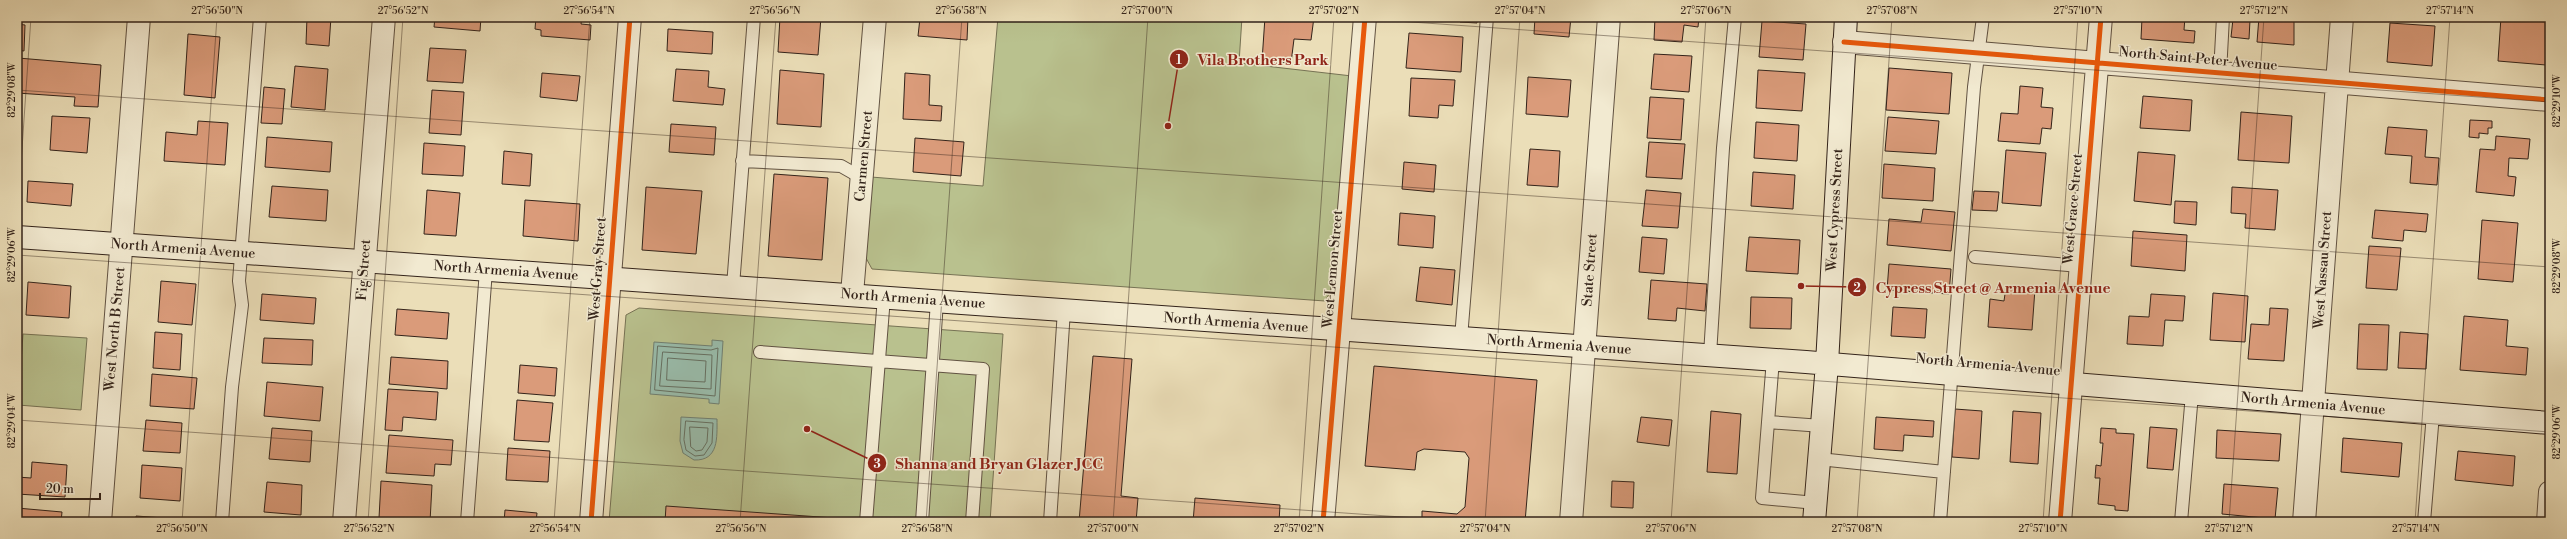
<svg xmlns="http://www.w3.org/2000/svg" width="2567" height="539" font-family="'Libre Bodoni',serif">
	<style>
		.green { fill: #b9c18e; stroke: #767254 }
		.water { fill: #99bcab; stroke: #707f71 }
		.lines { fill: none; stroke-linecap: round; stroke-linejoin: round }
		.shore { stroke: #667062; stroke-width: 1 }
		.building { fill: #da9b7a; stroke: #33231a }
		.lane-casing { stroke: #615242; stroke-width: 14 }
		.street-casing { stroke: #615242; stroke-width: 24 }
		.secondary-casing { stroke: #33231a; stroke-width: 24 }
		.lane { stroke: #f2ead1; stroke-width: 12 }
		.street { stroke: #f2ead1; stroke-width: 22 }
		.secondary { stroke: #f2ead1; stroke-width: 22 }
		.cycleway-casing { stroke: #f2ead1; stroke-width: 8 }
		.cycleway { stroke: #e8590c; stroke-width: 5 }
		.ticks { fill: none; stroke: #33231a; stroke-width: 1; stroke-opacity: 0.45 }
		.labels { text-anchor: middle; dominant-baseline: central; stroke-width: 3; stroke-linejoin: round; paint-order: stroke }
		.street-label { font-size: 14px; fill: #33231a; stroke: #f2ead1 }
		.leader { fill: none; stroke: #8f2418; stroke-width: 1.5 }
		.callout-dot { fill: #8f2418; stroke: #f2ead1; stroke-width: 1.5 }
		.mark-label { font-size: 12px; text-anchor: middle; font-weight: bold; fill: #fff }
		.callout-label { font-size: 15px; text-anchor: middle; font-weight: bold; fill: #8f2418; stroke: #f2ead1; stroke-width: 3; stroke-linejoin: round; paint-order: stroke }
		.neatline { fill: none; stroke: #33231a; stroke-width: 1.5 }
		.ticks-label { font-size: 10px; text-anchor: middle; fill: #33231a }
	</style>
	<rect width="100%" height="100%" fill="#ebdeb8"/>
	<filter id="stains"><feTurbulence type="fractalNoise" baseFrequency=".005" numOctaves="4"/><feColorMatrix values="0 0 0 0 .2 0 0 0 0 .09 0 0 0 0 .02 0 0 0 .5 -.17"/></filter>
	<radialGradient id="worn" r=".72"><stop offset=".6" stop-color="#630" stop-opacity="0"/><stop offset="1" stop-color="#630" stop-opacity=".3"/></radialGradient>
	<path class="green" d="M 998,17 L 1242,17 L 1239,63 L 1352,76 L 1335,284 L 1325,301 L 872,269 L 866,258 L 871,177 L 983,186 Z
		M 639,308 L 1003,334 L 990,522 L 609,522 L 626,315 Z
		M 23,334 L 87,338 L 81,410 L 18,405 Z"/>
	<path class="water" d="M 712,340 L 723,341 L 719,404 L 709,403 L 709,399 L 650,394 L 654,342 L 712,346 Z
		M 681,417 L 717,419 C 717,437 719,461 694,460 L 683,453 L 680,441 Z"/>
	<g class="lines">
		<path class="shore" d="M 658,346 L 711,350 L 718,348 L 715,396 L 655,390 Z
			M 663,352 L 712,355 L 711,389 L 660,386 Z
			M 668,358 L 706,361 L 705,382 L 667,380 Z
			M 686,421 L 713,423 L 712,443 L 704,455 L 695,456 L 686,450 L 684,440 Z
			M 690,427 L 708,428 L 707,442 L 702,450 L 696,451 L 691,447 Z"/>
	</g>
	<path class="building" d="M 195,17 L 231,17 L 231,19 Z
		M 307,17 L 331,17 L 329,46 L 306,44 Z
		M 435,17 L 481,17 L 480,31 L 434,27 Z
		M 536,17 L 582,17 L 581,24 L 591,25 L 590,40 L 541,36 L 541,30 L 535,29 Z
		M 676,17 L 714,17 L 714,21 L 675,18 Z
		M 780,17 L 821,17 L 818,55 L 778,52 Z
		M 936,17 L 968,17 L 967,40 L 918,36 L 920,18 L 936,19 Z
		M 1265,17 L 1314,17 L 1311,40 L 1294,39 L 1291,63 L 1262,61 Z
		M 1411,17 L 1444,17 L 1443,20 Z
		M 1460,17 L 1477,17 L 1477,23 L 1460,22 Z
		M 1535,17 L 1571,17 L 1569,37 L 1534,34 Z
		M 1655,17 L 1699,17 L 1698,27 L 1684,25 L 1682,42 L 1654,40 Z
		M 2153,17 L 2185,17 L 2184,30 L 2195,31 L 2194,43 L 2141,39 L 2142,18 Z
		M 2259,17 L 2294,17 L 2294,45 L 2257,42 Z
		M 2501,17 L 2533,17 L 2533,21 L 2549,22 L 2546,65 L 2498,61 Z
		M 2233,19 L 2250,20 L 2249,39 L 2231,37 Z
		M 1762,21 L 1806,24 L 1803,60 L 1759,57 Z
		M 2390,23 L 2435,26 L 2432,66 L 2387,62 Z
		M 17,24 L 25,25 L 24,51 L 17,50 Z
		M 668,29 L 713,32 L 712,54 L 667,51 Z
		M 1409,33 L 1463,37 L 1461,72 L 1406,68 Z
		M 188,34 L 220,37 L 215,98 L 184,95 Z
		M 430,48 L 466,50 L 463,83 L 427,81 Z
		M 1654,54 L 1692,56 L 1689,92 L 1651,89 Z
		M 18,58 L 101,65 L 98,107 L 74,106 L 75,97 L 17,93 Z
		M 295,66 L 328,69 L 325,110 L 291,107 Z
		M 1889,68 L 1952,73 L 1949,114 L 1886,110 Z
		M 676,69 L 709,71 L 708,87 L 725,89 L 723,105 L 673,101 Z
		M 780,70 L 824,74 L 821,127 L 777,124 Z
		M 1758,70 L 1805,73 L 1802,111 L 1756,108 Z
		M 542,73 L 580,76 L 577,101 L 540,97 Z
		M 905,73 L 930,75 L 929,105 L 942,106 L 941,121 L 903,119 Z
		M 1528,77 L 1571,80 L 1568,117 L 1526,114 Z
		M 1411,78 L 1455,80 L 1453,106 L 1439,105 L 1438,118 L 1409,116 Z
		M 2020,86 L 2043,88 L 2041,107 L 2053,108 L 2051,129 L 2042,128 L 2040,144 L 1998,141 L 2001,113 L 2018,114 Z
		M 264,87 L 285,89 L 282,124 L 261,123 Z
		M 432,90 L 464,92 L 461,135 L 429,133 Z
		M 2143,96 L 2192,100 L 2190,131 L 2140,128 Z
		M 1650,97 L 1684,99 L 1681,140 L 1647,138 Z
		M 2241,112 L 2292,116 L 2289,163 L 2238,160 Z
		M 52,116 L 90,118 L 87,153 L 50,150 Z
		M 1888,117 L 1939,121 L 1936,154 L 1885,151 Z
		M 2470,120 L 2492,121 L 2492,128 L 2488,128 L 2488,134 L 2479,133 L 2479,138 L 2469,137 Z
		M 198,121 L 228,123 L 225,165 L 164,161 L 166,132 L 197,135 Z
		M 1756,122 L 1799,125 L 1797,161 L 1754,158 Z
		M 671,124 L 716,127 L 714,155 L 669,152 Z
		M 2388,127 L 2427,130 L 2425,157 L 2439,158 L 2437,185 L 2410,183 L 2412,156 L 2385,154 Z
		M 2496,136 L 2530,139 L 2528,159 L 2509,158 L 2508,176 L 2516,177 L 2514,196 L 2476,192 L 2480,149 L 2495,150 Z
		M 267,137 L 332,142 L 330,172 L 265,167 Z
		M 915,138 L 964,142 L 961,176 L 913,172 Z
		M 1649,142 L 1685,144 L 1682,179 L 1646,177 Z
		M 424,143 L 465,146 L 463,176 L 422,174 Z
		M 1530,149 L 1560,151 L 1558,187 L 1527,185 Z
		M 2006,150 L 2046,153 L 2041,206 L 2002,203 Z
		M 504,151 L 532,154 L 530,186 L 502,184 Z
		M 2138,152 L 2175,155 L 2171,205 L 2134,201 Z
		M 1404,162 L 1436,165 L 1434,192 L 1402,189 Z
		M 1884,164 L 1935,168 L 1933,201 L 1882,198 Z
		M 1753,172 L 1795,175 L 1793,209 L 1751,206 Z
		M 774,174 L 828,178 L 822,260 L 768,256 Z
		M 28,181 L 73,184 L 71,206 L 27,202 Z
		M 272,186 L 328,190 L 326,221 L 269,217 Z
		M 646,187 L 702,191 L 696,254 L 642,250 Z
		M 2232,187 L 2278,190 L 2275,230 L 2245,228 L 2246,214 L 2231,213 Z
		M 427,190 L 460,193 L 456,236 L 424,234 Z
		M 1646,190 L 1681,193 L 1678,228 L 1642,226 Z
		M 1974,191 L 1999,192 L 1997,211 L 1972,210 Z
		M 525,200 L 580,204 L 578,241 L 523,236 Z
		M 2175,201 L 2197,202 L 2196,225 L 2174,223 Z
		M 1923,209 L 1955,212 L 1951,251 L 1887,245 L 1889,219 L 1921,222 Z
		M 2375,210 L 2428,214 L 2426,232 L 2404,230 L 2403,241 L 2372,238 Z
		M 1400,213 L 1435,216 L 1433,248 L 1398,245 Z
		M 2482,220 L 2518,223 L 2513,282 L 2478,279 Z
		M 2133,231 L 2187,235 L 2185,271 L 2131,266 Z
		M 1642,237 L 1667,239 L 1664,274 L 1639,272 Z
		M 1749,237 L 1800,240 L 1798,274 L 1746,271 Z
		M 2369,246 L 2401,248 L 2397,290 L 2366,288 Z
		M 1889,264 L 1951,269 L 1949,294 L 1887,290 Z
		M 1420,267 L 1455,270 L 1452,305 L 1416,301 Z
		M 1651,280 L 1707,284 L 1705,311 L 1677,308 L 1676,321 L 1648,319 Z
		M 161,281 L 196,284 L 192,325 L 158,322 Z
		M 28,282 L 71,286 L 69,318 L 26,315 Z
		M 2006,287 L 2035,289 L 2032,330 L 1988,327 L 1990,299 L 2004,301 Z
		M 2213,293 L 2248,296 L 2245,342 L 2210,340 Z
		M 262,294 L 316,298 L 314,324 L 260,320 Z
		M 2151,294 L 2185,296 L 2183,321 L 2165,320 L 2163,346 L 2127,344 L 2129,316 L 2149,317 Z
		M 1751,297 L 1792,298 L 1791,329 L 1750,328 Z
		M 1893,307 L 1927,309 L 1925,338 L 1891,336 Z
		M 2270,308 L 2288,309 L 2284,361 L 2248,359 L 2251,324 L 2269,325 Z
		M 397,309 L 449,313 L 447,339 L 395,335 Z
		M 2464,316 L 2508,320 L 2506,346 L 2528,348 L 2526,375 L 2460,370 Z
		M 2359,324 L 2389,325 L 2387,370 L 2357,369 Z
		M 155,332 L 182,334 L 180,370 L 153,368 Z
		M 2400,332 L 2428,334 L 2426,369 L 2398,368 Z
		M 264,338 L 313,340 L 312,365 L 262,363 Z
		M 1093,356 L 1132,359 L 1121,496 L 1138,498 L 1136,522 L 1079,522 Z
		M 391,357 L 448,361 L 447,389 L 389,384 Z
		M 520,365 L 557,368 L 555,396 L 518,393 Z
		M 1374,366 L 1537,380 L 1525,522 L 1422,522 L 1422,511 L 1457,514 L 1465,507 L 1469,458 L 1465,452 L 1424,449 L 1417,452 L 1415,470 L 1365,466 Z
		M 152,374 L 197,378 L 194,409 L 150,406 Z
		M 267,382 L 323,387 L 320,421 L 264,416 Z
		M 388,389 L 438,392 L 436,420 L 403,417 L 402,431 L 385,430 Z
		M 517,400 L 553,403 L 549,442 L 514,440 Z
		M 1955,409 L 1982,411 L 1979,459 L 1952,457 Z
		M 1711,411 L 1741,414 L 1737,474 L 1707,472 Z
		M 2013,411 L 2041,413 L 2038,464 L 2010,462 Z
		M 1641,417 L 1672,420 L 1669,446 L 1637,442 Z
		M 1876,417 L 1934,421 L 1933,437 L 1904,435 L 1903,451 L 1874,449 Z
		M 146,420 L 182,423 L 180,453 L 143,451 Z
		M 2150,427 L 2177,429 L 2173,470 L 2147,468 Z
		M 272,428 L 312,431 L 310,462 L 269,459 Z
		M 2101,428 L 2116,429 L 2116,433 L 2134,434 L 2128,511 L 2115,510 L 2115,506 L 2098,504 L 2100,478 L 2095,478 L 2096,465 L 2101,466 L 2103,443 L 2100,443 Z
		M 2217,430 L 2281,434 L 2279,461 L 2216,458 Z
		M 389,435 L 453,440 L 451,465 L 435,464 L 434,476 L 386,473 Z
		M 2343,438 L 2402,443 L 2399,477 L 2341,472 Z
		M 508,448 L 550,451 L 548,482 L 506,480 Z
		M 2458,451 L 2515,456 L 2513,486 L 2455,480 Z
		M 32,462 L 67,465 L 65,497 L 17,494 L 17,477 L 31,478 Z
		M 142,465 L 182,468 L 180,501 L 140,498 Z
		M 381,481 L 432,485 L 430,522 L 379,518 Z
		M 1612,481 L 1634,482 L 1633,508 L 1611,507 Z
		M 267,482 L 302,485 L 301,515 L 264,512 Z
		M 2224,484 L 2278,488 L 2275,519 L 2222,514 Z
		M 1195,498 L 1280,505 L 1279,522 L 1193,522 Z
		M 666,506 L 834,518 L 834,522 L 665,522 Z
		M 17,508 L 62,512 L 61,522 L 17,522 Z
		M 505,510 L 537,513 L 536,522 L 504,522 Z
		M 136,516 L 178,519 L 177,522 L 136,522 Z
		M 251,520 L 277,522 L 251,522 Z"/>
	<g class="lines">
		<g class="lane-casing">
			<path id="lane" d="M 2220,73 L 2223,17
				M 742,161 L 841,166 L 862,178
				M 1975,257 L 2080,266
				M 733,286 L 754,17
				M 1461,338 L 1487,17
				M 760,352 L 983,369 L 972,522
				M 1710,355 L 1723,148 L 1735,17
				M 1773,359 L 1762,498 L 1816,503
				M 1768,422 L 1822,426
				M 1819,459 L 1944,472
				M 222,522 L 232,387 L 242,305 L 239,281 L 260,17
				M 467,522 L 486,270
				M 866,522 L 884,297
				M 922,522 L 937,301
				M 1050,522 L 1064,310
				M 1940,522 L 1974,87 L 1983,17
				M 2181,522 L 2192,394
				M 2424,522 L 2433,414"/>
		</g>
		<g class="street-casing">
			<path id="street" d="M 1844,42 L 2550,100
				M 852,294 L 875,17
				M 100,522 L 139,17
				M 344,522 L 384,17
				M 591,522 L 630,17
				M 1323,522 L 1365,17
				M 1571,522 L 1609,17
				M 2060,522 L 2101,17
				M 2304,522 L 2342,17
				M 2548,522 L 2550,492"/>
		</g>
		<g class="secondary-casing">
			<path id="secondary" d="M 17,237 L 1806,362 L 2550,423
				M 1814,522 L 1827,364 L 1846,17"/>
		</g>
		<use href="#lane" class="lane"/>
		<use href="#street" class="street"/>
		<use href="#secondary" class="secondary"/>
		<g class="cycleway-casing">
			<path id="cycleway" d="M 1844,42 L 2550,100
				M 591,522 L 630,17
				M 1323,522 L 1365,17
				M 2060,522 L 2101,17"/>
		</g>
		<use href="#cycleway" class="cycleway"/>
	</g>
	<path class="ticks" d="M 1340,17 L 2550,102M 17,90 L 2550,267M 17,222 L 31,17M 17,255 L 2550,432M 17,420 L 1473,522M 182,522 L 217,17M 368,522 L 403,17M 554,522 L 590,17M 740,522 L 776,17M 926,522 L 962,17M 1113,522 L 1148,17M 1299,522 L 1334,17M 1485,522 L 1520,17M 1671,522 L 1706,17M 1857,522 L 1892,17M 2043,522 L 2078,17M 2229,522 L 2264,17M 2415,522 L 2450,17"/>
	<g class="labels">
		<g class="street-label">
			<text transform="translate(2198 59) rotate(5)">North Saint Peter Avenue</text>
			<text transform="translate(864 156) rotate(-85)">Carmen Street</text>
			<text transform="translate(2073 209) rotate(-85)">West Grace Street</text>
			<text transform="translate(1835 210) rotate(-87)">West Cypress Street</text>
			<text transform="translate(183 249) rotate(4)">North Armenia Avenue</text>
			<text transform="translate(598 269) rotate(-86)">West Gray Street</text>
			<text transform="translate(1333 269) rotate(-85)">West Lemon Street</text>
			<text transform="translate(364 270) rotate(-86)">Fig Street</text>
			<text transform="translate(1590 270) rotate(-86)">State Street</text>
			<text transform="translate(2323 270) rotate(-86)">West Nassau Street</text>
			<text transform="translate(506 271) rotate(4)">North Armenia Avenue</text>
			<text transform="translate(913 299) rotate(4)">North Armenia Avenue</text>
			<text transform="translate(1236 323) rotate(4)">North Armenia Avenue</text>
			<text transform="translate(115 329) rotate(-85)">West North B Street</text>
			<text transform="translate(1559 345) rotate(4)">North Armenia Avenue</text>
			<text transform="translate(1988 365) rotate(5)">North Armenia Avenue</text>
			<text transform="translate(2313 404) rotate(5)">North Armenia Avenue</text>
		</g>
	</g>
	<path class="leader" d="M1168 126L1179 59M1801 286L1857 287M807 429L877 463"/>
	<g class="callout-dot">
		<circle cx="1168" cy="126" r="4"/>
		<circle cx="1801" cy="286" r="4"/>
		<circle cx="807" cy="429" r="4"/>
		<circle cx="1179" cy="59" r="10"/>
		<circle cx="1857" cy="287" r="10"/>
		<circle cx="877" cy="463" r="10"/>
	</g>
	<g class="mark-label">
		<text x="1179" y="64">1</text>
		<text x="1857" y="292">2</text>
		<text x="877" y="468">3</text>
	</g>
	<g class="callout-label">
		<text x="1263" y="65">Vila Brothers Park</text>
		<text x="1993" y="293">Cypress Street @ Armenia Avenue</text>
		<text x="999" y="469">Shanna and Bryan Glazer JCC</text>
	</g>
	<rect width="2567" height="539" fill="none" stroke="#ebdeb8" stroke-width="44"/>
	<path d="M40 493v6h60v-6" fill="none" stroke="#33231a" stroke-width="2"/>
	<text x="46" y="493" font-size="12" fill="#33231a" stroke="#f2ead1" stroke-width="3" paint-order="stroke">20 m</text>
	<rect x="22" y="22" width="2523" height="495" class="neatline"/>
	<g class="ticks-label">
		<text x="217" y="14">27°56'50"N</text>
		<text x="403" y="14">27°56'52"N</text>
		<text x="589" y="14">27°56'54"N</text>
		<text x="775" y="14">27°56'56"N</text>
		<text x="961" y="14">27°56'58"N</text>
		<text x="1147" y="14">27°57'00"N</text>
		<text x="1334" y="14">27°57'02"N</text>
		<text x="1520" y="14">27°57'04"N</text>
		<text x="1706" y="14">27°57'06"N</text>
		<text x="1892" y="14">27°57'08"N</text>
		<text x="2078" y="14">27°57'10"N</text>
		<text x="2264" y="14">27°57'12"N</text>
		<text x="2450" y="14">27°57'14"N</text>
		<text transform="translate(11 90) rotate(-90)" y="4">82°29'08"W</text>
		<text transform="translate(2556 101) rotate(-90)" y="4">82°29'10"W</text>
		<text transform="translate(11 255) rotate(-90)" y="4">82°29'06"W</text>
		<text transform="translate(2556 266) rotate(-90)" y="4">82°29'08"W</text>
		<text transform="translate(11 421) rotate(-90)" y="4">82°29'04"W</text>
		<text transform="translate(2556 432) rotate(-90)" y="4">82°29'06"W</text>
		<text x="182" y="532">27°56'50"N</text>
		<text x="369" y="532">27°56'52"N</text>
		<text x="555" y="532">27°56'54"N</text>
		<text x="741" y="532">27°56'56"N</text>
		<text x="927" y="532">27°56'58"N</text>
		<text x="1113" y="532">27°57'00"N</text>
		<text x="1299" y="532">27°57'02"N</text>
		<text x="1485" y="532">27°57'04"N</text>
		<text x="1671" y="532">27°57'06"N</text>
		<text x="1857" y="532">27°57'08"N</text>
		<text x="2043" y="532">27°57'10"N</text>
		<text x="2229" y="532">27°57'12"N</text>
		<text x="2416" y="532">27°57'14"N</text>
	</g>
	<rect width="100%" height="100%" filter="url(#stains)"/>
	<rect width="100%" height="100%" fill="url(#worn)"/>
</svg>
